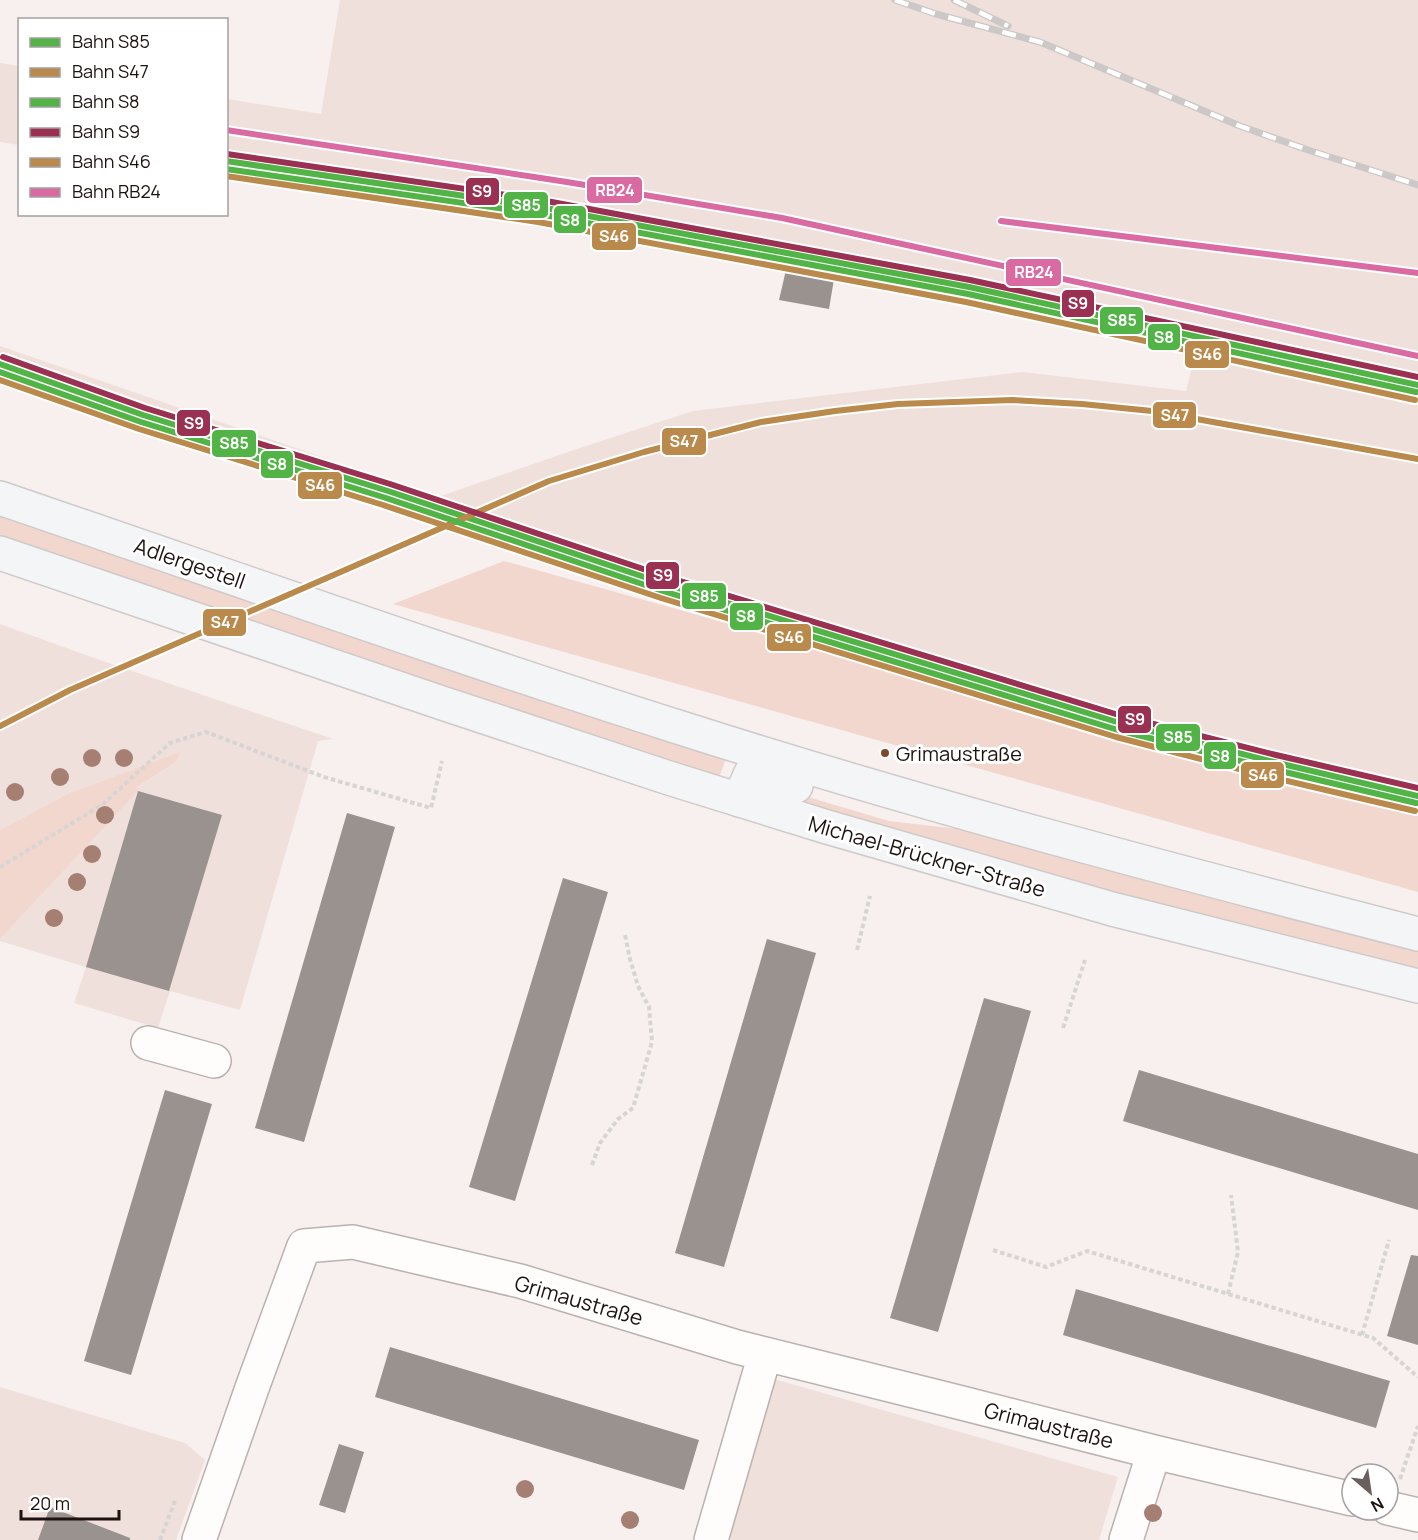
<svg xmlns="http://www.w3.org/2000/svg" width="1418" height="1540" font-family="Manrope,sans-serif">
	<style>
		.built { fill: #f0e0db }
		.green { fill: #f2d7cf }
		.building { fill: #9a928f }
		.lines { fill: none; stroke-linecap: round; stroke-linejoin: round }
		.minor-casing { stroke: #bab2b0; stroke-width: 36 }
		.major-casing { stroke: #cfcac9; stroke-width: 36 }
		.path { stroke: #d7d4d4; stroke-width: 4; stroke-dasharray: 4.5 3; stroke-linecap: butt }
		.minor { stroke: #fefdfc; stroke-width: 33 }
		.major { stroke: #f4f5f7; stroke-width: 33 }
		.rail-casing { stroke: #cbc8c7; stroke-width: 7 }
		.rail { stroke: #fff; stroke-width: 4.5; stroke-dasharray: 14; stroke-linecap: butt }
		.rail-1-casing { stroke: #fff; stroke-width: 10 }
		.rail-2-casing { stroke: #fff; stroke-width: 10 }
		.rail-3-casing { stroke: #fff; stroke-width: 10 }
		.rail-4-casing { stroke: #fff; stroke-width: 10 }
		.rail-5-casing { stroke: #fff; stroke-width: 10 }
		.rail-6-casing { stroke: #fff; stroke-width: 10 }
		.rail-1 { stroke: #52b447; stroke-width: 6 }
		.rail-2 { stroke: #ba8a4d; stroke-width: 6 }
		.rail-3 { stroke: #52b447; stroke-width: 6 }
		.rail-4 { stroke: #9a3052; stroke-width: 6 }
		.rail-5 { stroke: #ba8a4d; stroke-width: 6 }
		.rail-6 { stroke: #da6ba2; stroke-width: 6 }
		.tree { fill: #a57f72 }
		.bus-dot { fill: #7a4b2a; stroke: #fff; stroke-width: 2 }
		.labels { text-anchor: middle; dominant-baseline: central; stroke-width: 6; stroke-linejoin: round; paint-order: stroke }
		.bus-label { font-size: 20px; fill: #1d120f; stroke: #fff; text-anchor: start }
		.street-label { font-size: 21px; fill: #1d120f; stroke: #fff }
		.line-badge { stroke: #fff; stroke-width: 2 }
		.badge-label { font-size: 16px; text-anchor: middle; font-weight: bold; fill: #fff }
	</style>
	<rect width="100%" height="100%" fill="#f7f0ee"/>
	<path class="built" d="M 340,0 L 1418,0 L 1418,811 L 1149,747 L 972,697 L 769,635 L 178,434 L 0,379 L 0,346 L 438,497 L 574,450 L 693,411 L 1023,372 L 1186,391 L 1196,351 L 1039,320 L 612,241 L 289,182 L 227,174 L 227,99 L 321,114 Z
		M 0,63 L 19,66 L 19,145 L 0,142 Z
		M 0,624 L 97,659 L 333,739 L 318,741 L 240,1010 L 170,991 L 158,1028 L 74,1003 L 86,967 L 0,941 L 0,939 L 137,791 L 137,787 L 176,762 L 63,796 L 0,830 Z
		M 767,1377 L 1118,1477 L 1099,1540 L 717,1540 Z
		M 0,1387 L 185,1443 L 205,1460 L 176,1540 L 0,1540 Z"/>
	<path class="green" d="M 0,514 L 726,758 L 719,778 L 416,679 L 0,536 Z
		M 504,561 L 769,635 L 972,697 L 1149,747 L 1418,811 L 1418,892 L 393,604 Z
		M 180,752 L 176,762 L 137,787 L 138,791 L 0,939 L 0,830 L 63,796 Z
		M 771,786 L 889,821 L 959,829 L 1418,948 L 1418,971 L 1211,919 L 986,857 L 768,793 Z"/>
	<path class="building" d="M 786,270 L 834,279 L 829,309 L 779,300 Z
		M 138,791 L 222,815 L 169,991 L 86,967 Z
		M 347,813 L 395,827 L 304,1142 L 255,1128 Z
		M 563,878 L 608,892 L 515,1201 L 469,1187 Z
		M 767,939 L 816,953 L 724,1267 L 675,1253 Z
		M 984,998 L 1031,1011 L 938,1332 L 890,1318 Z
		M 1139,1070 L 1418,1154 L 1418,1210 L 1123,1121 Z
		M 165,1090 L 212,1104 L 131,1375 L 84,1361 Z
		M 1411,1255 L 1418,1256 L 1418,1345 L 1387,1336 Z
		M 1076,1289 L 1390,1381 L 1376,1428 L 1063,1335 Z
		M 390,1347 L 699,1440 L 684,1490 L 375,1397 Z
		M 339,1444 L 364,1452 L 345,1513 L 319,1505 Z
		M 50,1507 L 130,1538 L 130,1540 L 38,1540 Z"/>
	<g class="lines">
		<g class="minor-casing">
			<path id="minor" d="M 148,1043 L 214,1061
				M 1388,1508 L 1418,1515
				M 199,1540 L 252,1388 L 304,1246 L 353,1242 L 520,1281 L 737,1347 L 946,1399 L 1154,1452 L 1352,1499
				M 711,1540 L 765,1354
				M 1126,1540 L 1154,1452"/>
		</g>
		<g class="major-casing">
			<path id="major" d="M 0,498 C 226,575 451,655 678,727 C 922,805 1170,870 1418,934
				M 0,553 L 442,703 L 672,779 L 827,827 L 1112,909 L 1418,986
				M 739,800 L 751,773 L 796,786"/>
		</g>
		<path class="path" d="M 0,867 L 102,805 L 170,743 L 206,732 L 324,777 L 431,808 L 442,761
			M 857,950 L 870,896
			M 1063,1028 L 1085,960
			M 592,1165 L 600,1143 L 618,1119 L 633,1108 L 652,1042 L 649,1007 L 638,986 L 630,959 L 625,935
			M 993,1250 L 1046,1267 L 1087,1251 L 1373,1338 L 1418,1377
			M 1228,1294 L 1238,1252 L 1231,1195
			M 1362,1335 L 1389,1240
			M 1400,1479 L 1418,1426
			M 160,1540 L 175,1501"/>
		<use href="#minor" class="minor"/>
		<use href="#major" class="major"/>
		<g class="rail-casing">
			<path id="rail" d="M 895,0 L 936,14 L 1040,42 L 1240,126 L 1311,151 L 1418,185
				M 954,0 L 1008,26"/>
		</g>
		<use href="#rail" class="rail"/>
		<g class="rail-1-casing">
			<path id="rail-1" d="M 226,161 L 540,207 L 969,287 L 1418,385
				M 0,364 L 143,415 L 388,491 L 665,584 L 1120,723 L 1274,762 L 1418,796"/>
		</g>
		<g class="rail-2-casing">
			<path id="rail-2" d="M 0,726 L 70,690 L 549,481 L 644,452 L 761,422 L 835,411 L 898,404 L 1012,400 L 1082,404 L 1152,411 L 1418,459"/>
		</g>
		<g class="rail-3-casing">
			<path id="rail-3" d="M 226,169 L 539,214 L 968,294 L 1416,392
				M 0,372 L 141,422 L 386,498 L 663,591 L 1118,730 L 1272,769 L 1416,803"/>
		</g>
		<g class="rail-4-casing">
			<path id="rail-4" d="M 227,154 L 541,200 L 970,280 L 1418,377
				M 3,357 L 145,408 L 390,484 L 667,577 L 1122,716 L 1276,755 L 1418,788"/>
		</g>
		<g class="rail-5-casing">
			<path id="rail-5" d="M 226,176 L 538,222 L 966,302 L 1415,400
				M 0,380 L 139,429 L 383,505 L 661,598 L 1116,737 L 1270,777 L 1415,811"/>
		</g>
		<g class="rail-6-casing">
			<path id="rail-6" d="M 226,130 L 567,182 L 782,218 L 1418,356
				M 1001,221 L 1418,273"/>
		</g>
		<use href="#rail-1" class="rail-1"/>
		<use href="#rail-2" class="rail-2"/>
		<use href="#rail-3" class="rail-3"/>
		<use href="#rail-4" class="rail-4"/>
		<use href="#rail-5" class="rail-5"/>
		<use href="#rail-6" class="rail-6"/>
	</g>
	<g class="tree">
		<circle cx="92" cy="758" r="9"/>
		<circle cx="124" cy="758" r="9"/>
		<circle cx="60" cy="777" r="9"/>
		<circle cx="15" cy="792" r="9"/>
		<circle cx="105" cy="815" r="9"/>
		<circle cx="92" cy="854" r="9"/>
		<circle cx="77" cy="882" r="9"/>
		<circle cx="54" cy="918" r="9"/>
		<circle cx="525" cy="1489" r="9"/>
		<circle cx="1153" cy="1513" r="9"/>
		<circle cx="630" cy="1520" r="9"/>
	</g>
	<circle class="bus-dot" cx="885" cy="753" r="5"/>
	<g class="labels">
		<g class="bus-label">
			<text x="896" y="753">Grimaustraße</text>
		</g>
		<g class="street-label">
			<text transform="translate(190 563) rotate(19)">Adlergestell</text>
			<text transform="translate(927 856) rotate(16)">Michael-Brückner-Straße</text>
			<text transform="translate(579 1300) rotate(16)">Grimaustraße</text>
			<text transform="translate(1049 1425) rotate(14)">Grimaustraße</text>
		</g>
	</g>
	<g class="line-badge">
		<rect x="586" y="176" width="57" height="28" rx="6" fill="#da6ba2"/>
		<rect x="465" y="177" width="35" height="29" rx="6" fill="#9a3052"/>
		<rect x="503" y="191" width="46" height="28" rx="6" fill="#52b447"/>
		<rect x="553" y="205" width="34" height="29" rx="6" fill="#52b447"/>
		<rect x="591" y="222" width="46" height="29" rx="6" fill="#ba8a4d"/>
		<rect x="1005" y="258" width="57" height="29" rx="6" fill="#da6ba2"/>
		<rect x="1061" y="289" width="34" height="29" rx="6" fill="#9a3052"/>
		<rect x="1099" y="306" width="45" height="29" rx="6" fill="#52b447"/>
		<rect x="1147" y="323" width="34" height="28" rx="6" fill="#52b447"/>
		<rect x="1184" y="340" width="46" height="29" rx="6" fill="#ba8a4d"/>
		<rect x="1152" y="401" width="45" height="28" rx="6" fill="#ba8a4d"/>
		<rect x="176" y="409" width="35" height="28" rx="6" fill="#9a3052"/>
		<rect x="661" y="427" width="46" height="29" rx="6" fill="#ba8a4d"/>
		<rect x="211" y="429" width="46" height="29" rx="6" fill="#52b447"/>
		<rect x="260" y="450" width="34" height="29" rx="6" fill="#52b447"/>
		<rect x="297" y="471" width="46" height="29" rx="6" fill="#ba8a4d"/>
		<rect x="645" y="561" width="35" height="29" rx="6" fill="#9a3052"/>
		<rect x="681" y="582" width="46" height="28" rx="6" fill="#52b447"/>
		<rect x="729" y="602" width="35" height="29" rx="6" fill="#52b447"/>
		<rect x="202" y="608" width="45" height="29" rx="6" fill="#ba8a4d"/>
		<rect x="766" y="623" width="46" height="29" rx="6" fill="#ba8a4d"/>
		<rect x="1117" y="705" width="35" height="29" rx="6" fill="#9a3052"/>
		<rect x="1155" y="723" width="46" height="29" rx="6" fill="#52b447"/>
		<rect x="1203" y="741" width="34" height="29" rx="6" fill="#52b447"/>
		<rect x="1240" y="761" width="45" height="28" rx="6" fill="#ba8a4d"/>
	</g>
	<g class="badge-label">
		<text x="615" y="196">RB24</text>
		<text x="482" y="197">S9</text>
		<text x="526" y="211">S85</text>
		<text x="570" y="226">S8</text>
		<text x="614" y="242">S46</text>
		<text x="1034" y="278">RB24</text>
		<text x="1078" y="309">S9</text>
		<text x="1122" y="326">S85</text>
		<text x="1164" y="343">S8</text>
		<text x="1207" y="360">S46</text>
		<text x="1175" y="421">S47</text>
		<text x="194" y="429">S9</text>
		<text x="684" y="447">S47</text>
		<text x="234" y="449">S85</text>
		<text x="277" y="470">S8</text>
		<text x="320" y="491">S46</text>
		<text x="663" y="581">S9</text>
		<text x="704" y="602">S85</text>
		<text x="746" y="622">S8</text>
		<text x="225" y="628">S47</text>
		<text x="789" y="643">S46</text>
		<text x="1135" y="725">S9</text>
		<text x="1178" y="743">S85</text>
		<text x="1220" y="762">S8</text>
		<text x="1263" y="781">S46</text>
	</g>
	<rect x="18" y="18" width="210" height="198" fill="#ffffff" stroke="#a5a09f" stroke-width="1.5"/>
	<rect x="30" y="38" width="30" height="9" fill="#52b447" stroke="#a5a09f" stroke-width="1.5"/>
	<text x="72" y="48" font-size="18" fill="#1d120f">Bahn S85</text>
	<rect x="30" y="68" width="30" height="9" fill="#ba8a4d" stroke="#a5a09f" stroke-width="1.5"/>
	<text x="72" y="78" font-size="18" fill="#1d120f">Bahn S47</text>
	<rect x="30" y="98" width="30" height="9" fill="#52b447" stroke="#a5a09f" stroke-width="1.5"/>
	<text x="72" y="108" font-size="18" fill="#1d120f">Bahn S8</text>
	<rect x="30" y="128" width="30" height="9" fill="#9a3052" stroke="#a5a09f" stroke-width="1.5"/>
	<text x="72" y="138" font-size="18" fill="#1d120f">Bahn S9</text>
	<rect x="30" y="158" width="30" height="9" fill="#ba8a4d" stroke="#a5a09f" stroke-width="1.5"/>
	<text x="72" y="168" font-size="18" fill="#1d120f">Bahn S46</text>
	<rect x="30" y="188" width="30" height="9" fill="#da6ba2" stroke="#a5a09f" stroke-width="1.5"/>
	<text x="72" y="198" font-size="18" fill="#1d120f">Bahn RB24</text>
	<g transform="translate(1370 1492) rotate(151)"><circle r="28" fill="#ffffff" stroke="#a5a09f" stroke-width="1.5"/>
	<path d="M0-4.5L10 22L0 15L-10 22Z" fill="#69605d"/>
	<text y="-9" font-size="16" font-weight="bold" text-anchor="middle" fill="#1d120f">N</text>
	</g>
	<path d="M21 1510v9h98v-9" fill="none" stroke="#1d120f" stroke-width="3"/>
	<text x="30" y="1510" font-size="18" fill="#1d120f" stroke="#ffffff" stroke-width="4.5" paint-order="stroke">20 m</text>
</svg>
